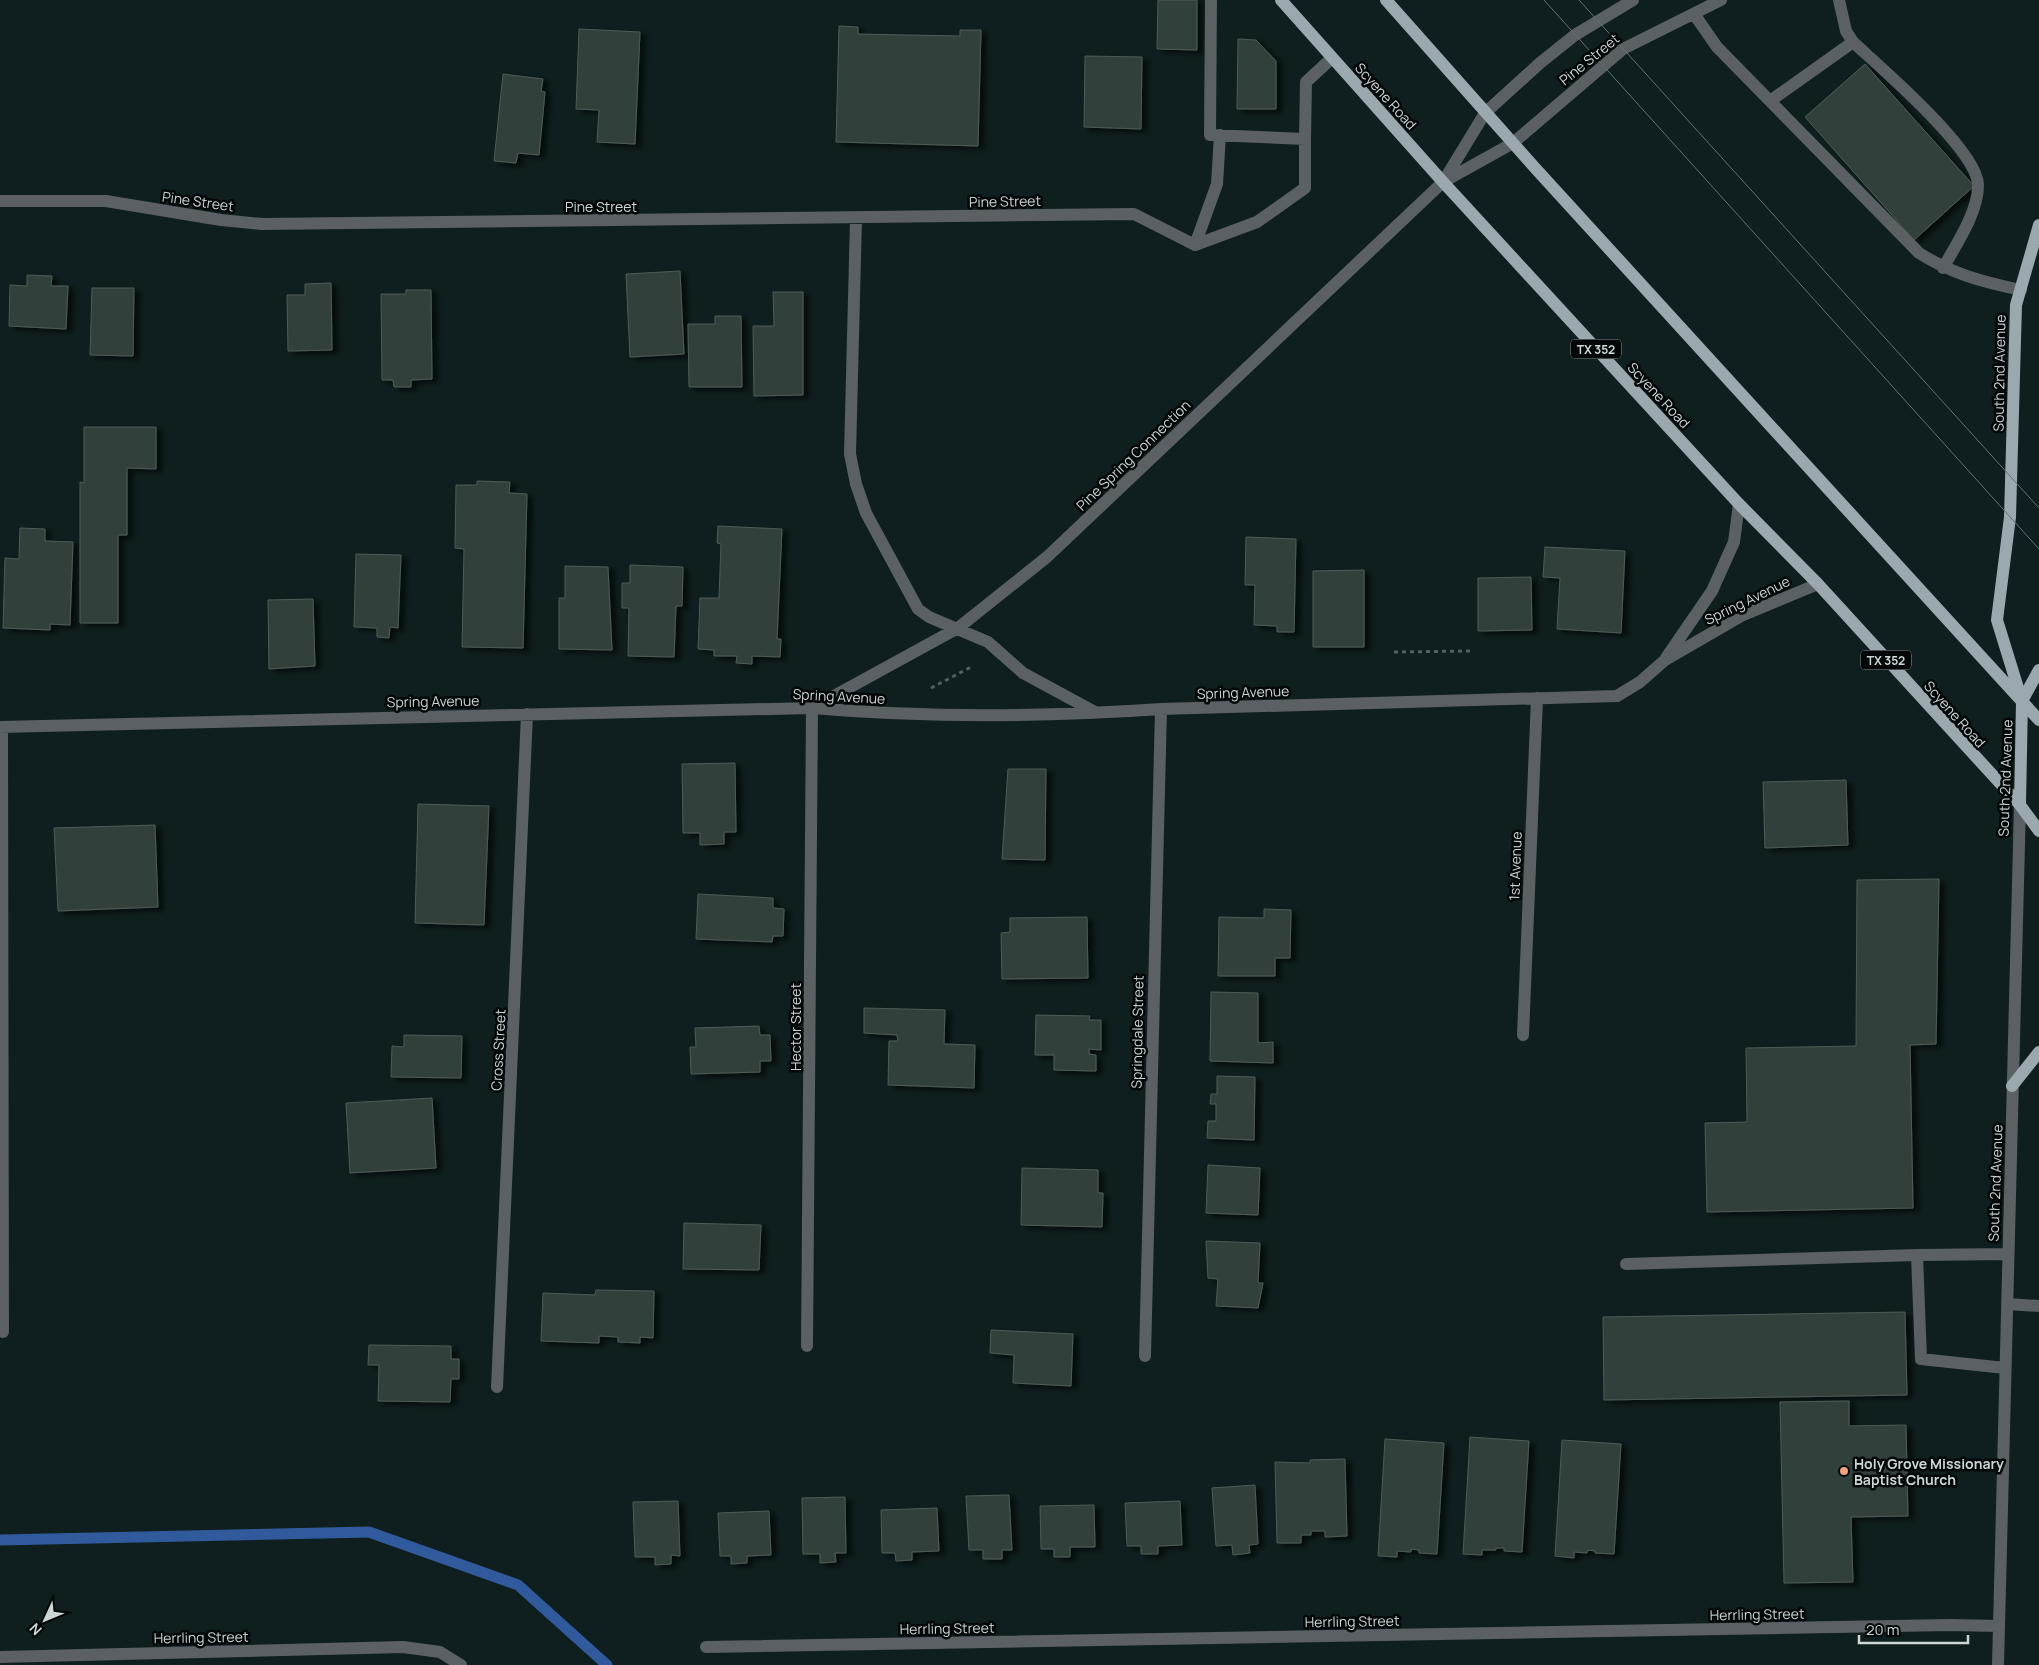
<svg xmlns="http://www.w3.org/2000/svg" width="2039" height="1665" font-family="Manrope,sans-serif">
	<style>
		.lines { fill: none; stroke-linecap: round; stroke-linejoin: round }
		.stream { stroke: #315a9c; stroke-width: 11 }
		.building { fill: #32403a; stroke: #4e5c56; filter: url(#shadow) }
		.path { stroke: #535f60; stroke-width: 3; stroke-dasharray: 4 4; stroke-linecap: butt }
		.minor { stroke: #5a6064; stroke-width: 12 }
		.major { stroke: #9ba8ae; stroke-width: 12 }
		.tram { stroke: #657172; stroke-width: 1 }
		.poi-dot { fill: #f1a17d; stroke: #030707; stroke-width: 2 }
		.labels { text-anchor: middle; dominant-baseline: central; stroke-width: 5; stroke-linejoin: round; paint-order: stroke }
		.shield { fill: #030707; stroke: #909899; stroke-width: 1 }
		.shield-label { font-size: 12px; font-weight: bold; fill: #cdd6d7 }
		.street-label { font-size: 14px; fill: #cdd6d7; stroke: #030707 }
		.poi-label { font-size: 14px; font-weight: bold; fill: #cdd6d7; stroke: #030707; text-anchor: start }
	</style>
	<defs>
		<filter id="shadow"><feDropShadow dx="5.5" dy="3" stdDeviation="2.5" flood-color="#0009"/></filter>
	</defs>
	<rect width="100%" height="100%" fill="#0f1e1e"/>
	<g class="lines">
		<path class="stream" d="M 0,1540 L 369,1532 L 518,1585 L 607,1665"/>
	</g>
	<path class="building" d="M 1158,0 L 1197,0 L 1197,50 L 1157,49 Z
		M 839,26 L 858,27 L 858,34 L 960,36 L 960,30 L 981,30 L 978,146 L 836,142 Z
		M 579,29 L 640,32 L 635,144 L 597,142 L 599,110 L 576,109 Z
		M 1238,39 L 1256,40 L 1276,61 L 1276,109 L 1237,109 Z
		M 1085,56 L 1142,57 L 1141,129 L 1084,127 Z
		M 1865,64 L 1974,186 L 1914,240 L 1805,117 Z
		M 503,74 L 543,79 L 541,91 L 545,92 L 539,155 L 518,153 L 516,163 L 494,161 Z
		M 680,271 L 684,354 L 630,357 L 626,274 Z
		M 27,275 L 52,276 L 51,286 L 68,286 L 66,329 L 9,326 L 10,285 L 27,286 Z
		M 331,283 L 332,350 L 288,351 L 287,295 L 305,295 L 305,284 Z
		M 92,288 L 134,288 L 133,356 L 90,355 Z
		M 406,290 L 431,290 L 432,379 L 411,380 L 411,387 L 394,387 L 393,380 L 382,380 L 381,294 L 406,294 Z
		M 773,292 L 803,292 L 803,395 L 754,396 L 753,326 L 774,326 Z
		M 715,316 L 741,316 L 742,387 L 689,387 L 688,324 L 715,324 Z
		M 84,427 L 156,427 L 156,469 L 127,468 L 127,535 L 118,535 L 118,623 L 80,623 L 80,482 L 84,483 Z
		M 477,481 L 510,482 L 509,493 L 527,494 L 523,648 L 462,647 L 464,549 L 455,548 L 456,485 L 477,485 Z
		M 718,526 L 782,529 L 777,639 L 781,639 L 780,657 L 752,656 L 752,664 L 736,663 L 737,656 L 714,656 L 714,650 L 698,649 L 700,598 L 719,598 L 721,544 L 717,543 Z
		M 20,528 L 45,529 L 45,541 L 73,542 L 70,625 L 50,624 L 50,630 L 3,628 L 5,558 L 19,559 Z
		M 1246,537 L 1296,539 L 1294,632 L 1277,632 L 1277,626 L 1254,625 L 1255,585 L 1245,585 Z
		M 1545,547 L 1625,551 L 1621,633 L 1557,629 L 1560,578 L 1543,577 Z
		M 356,554 L 401,555 L 398,628 L 390,627 L 389,638 L 377,637 L 377,628 L 354,627 Z
		M 630,565 L 683,567 L 682,606 L 676,606 L 674,657 L 628,656 L 629,608 L 622,608 L 622,583 L 630,583 Z
		M 565,566 L 608,567 L 612,650 L 559,649 L 559,598 L 565,598 Z
		M 1364,570 L 1364,647 L 1313,647 L 1313,571 Z
		M 1531,577 L 1532,630 L 1478,631 L 1478,578 Z
		M 313,599 L 315,666 L 269,669 L 268,600 Z
		M 735,763 L 736,832 L 724,832 L 724,844 L 700,845 L 700,833 L 683,833 L 682,764 Z
		M 1008,769 L 1046,769 L 1045,860 L 1002,859 Z
		M 1846,780 L 1848,845 L 1765,848 L 1763,782 Z
		M 418,804 L 489,806 L 484,925 L 415,923 Z
		M 155,825 L 158,907 L 58,911 L 54,828 Z
		M 1939,879 L 1936,1044 L 1910,1045 L 1913,1208 L 1707,1212 L 1705,1123 L 1747,1122 L 1746,1048 L 1856,1046 L 1857,880 Z
		M 698,894 L 773,898 L 773,908 L 784,909 L 783,936 L 773,936 L 772,942 L 696,939 Z
		M 1264,909 L 1291,910 L 1290,958 L 1275,958 L 1275,976 L 1218,976 L 1219,917 L 1264,918 Z
		M 1087,917 L 1088,978 L 1002,979 L 1001,933 L 1010,932 L 1010,918 Z
		M 1211,992 L 1258,993 L 1258,1043 L 1273,1042 L 1273,1063 L 1210,1061 Z
		M 864,1008 L 945,1010 L 944,1044 L 975,1045 L 974,1088 L 888,1085 L 889,1041 L 898,1041 L 897,1035 L 864,1033 Z
		M 1036,1015 L 1090,1016 L 1089,1020 L 1101,1020 L 1101,1050 L 1089,1049 L 1089,1054 L 1096,1055 L 1096,1071 L 1054,1070 L 1054,1055 L 1035,1055 Z
		M 759,1026 L 760,1035 L 770,1035 L 771,1061 L 760,1061 L 760,1072 L 691,1074 L 690,1047 L 696,1047 L 695,1028 Z
		M 404,1035 L 462,1036 L 461,1078 L 391,1077 L 392,1046 L 404,1047 Z
		M 1217,1076 L 1255,1077 L 1254,1140 L 1207,1138 L 1208,1121 L 1216,1121 L 1216,1104 L 1210,1104 L 1211,1094 L 1217,1094 Z
		M 432,1098 L 436,1168 L 350,1173 L 346,1103 Z
		M 1208,1165 L 1260,1168 L 1258,1215 L 1206,1213 Z
		M 1022,1168 L 1098,1170 L 1098,1193 L 1103,1193 L 1102,1227 L 1021,1225 Z
		M 684,1223 L 761,1225 L 759,1270 L 683,1269 Z
		M 1206,1241 L 1260,1243 L 1258,1283 L 1263,1283 L 1258,1308 L 1216,1306 L 1218,1279 L 1208,1278 Z
		M 596,1290 L 654,1291 L 653,1338 L 640,1337 L 640,1343 L 618,1342 L 618,1337 L 599,1336 L 599,1343 L 541,1341 L 543,1293 L 595,1295 Z
		M 1905,1312 L 1907,1395 L 1604,1400 L 1603,1317 Z
		M 991,1330 L 1073,1334 L 1071,1386 L 1013,1383 L 1014,1355 L 990,1353 Z
		M 369,1345 L 451,1346 L 451,1359 L 459,1359 L 459,1379 L 451,1379 L 450,1402 L 378,1401 L 379,1365 L 368,1365 Z
		M 1849,1401 L 1849,1426 L 1906,1425 L 1908,1516 L 1851,1517 L 1853,1582 L 1784,1583 L 1780,1402 Z
		M 1470,1437 L 1529,1441 L 1522,1552 L 1504,1551 L 1504,1548 L 1496,1548 L 1496,1550 L 1482,1550 L 1482,1555 L 1463,1554 Z
		M 1385,1439 L 1444,1443 L 1437,1554 L 1419,1553 L 1419,1550 L 1411,1549 L 1411,1552 L 1397,1551 L 1397,1557 L 1378,1556 Z
		M 1562,1440 L 1621,1444 L 1614,1554 L 1595,1553 L 1595,1551 L 1588,1550 L 1587,1553 L 1574,1552 L 1574,1558 L 1555,1556 Z
		M 1345,1459 L 1347,1536 L 1325,1537 L 1325,1531 L 1311,1531 L 1311,1535 L 1301,1535 L 1301,1543 L 1277,1543 L 1275,1462 L 1310,1463 L 1310,1460 Z
		M 1255,1485 L 1258,1544 L 1249,1545 L 1250,1553 L 1233,1555 L 1232,1545 L 1216,1546 L 1212,1488 Z
		M 1009,1495 L 1012,1550 L 1002,1550 L 1002,1559 L 983,1559 L 983,1550 L 969,1550 L 966,1496 Z
		M 845,1497 L 846,1553 L 835,1553 L 836,1562 L 820,1563 L 820,1554 L 803,1554 L 802,1498 Z
		M 678,1501 L 680,1556 L 671,1555 L 671,1564 L 655,1565 L 655,1557 L 635,1557 L 633,1502 Z
		M 1180,1501 L 1182,1545 L 1158,1546 L 1158,1554 L 1141,1554 L 1141,1546 L 1127,1546 L 1125,1503 Z
		M 1094,1505 L 1095,1547 L 1070,1547 L 1070,1557 L 1054,1557 L 1054,1549 L 1041,1549 L 1040,1506 Z
		M 937,1508 L 939,1551 L 912,1552 L 912,1560 L 896,1561 L 895,1553 L 882,1553 L 881,1510 Z
		M 769,1511 L 771,1555 L 747,1556 L 747,1563 L 731,1564 L 731,1556 L 720,1556 L 718,1513 Z"/>
	<g class="lines">
		<path class="path" d="M 1394,652 L 1470,651
			M 931,688 L 973,666"/>
		<path class="minor" d="M 1211,0 L 1210,135 L 1305,139 L 1306,82 L 1332,58
			M 1839,0 L 1846,31 L 1853,42 C 1881,68 1976,149 1978,184 C 1979,211 1956,245 1943,268
			M 1694,14 L 1717,47 L 1919,253 C 1952,274 1983,282 2021,290
			M 1770,101 L 1853,42
			M 1443,182 L 1485,113 L 1540,63 L 1575,35 L 1633,0
			M 0,201 L 106,201 L 221,220 L 262,224 L 1134,214 L 1195,245
			M 856,219 L 850,454 L 856,484 L 866,513 L 918,609 L 929,617 L 988,642 L 1023,673 L 1095,712
			M 1195,245 L 1257,222 L 1305,188 L 1305,139
			M 1195,245 L 1217,184 L 1220,135
			M 1666,658 L 1712,591 L 1734,542 L 1739,504
			M 812,708 L 958,628 L 1047,557 L 1443,182 L 1513,143 L 1623,49 L 1721,0
			M 0,727 L 812,708 C 927,718 1045,717 1161,709 L 1617,696 L 1640,682 L 1665,660 L 1741,616 L 1818,584
			M 2,727 L 3,1332
			M 1523,1035 L 1537,698
			M 1917,1255 L 2008,1254
			M 1626,1264 L 1917,1255 L 1921,1359 L 2005,1368
			M 2007,1304 L 2039,1306
			M 807,1346 L 812,708
			M 1145,1356 L 1161,709
			M 497,1387 L 527,714
			M 706,1647 L 1950,1625 L 1998,1626
			M 0,1657 L 403,1647 L 440,1652 L 461,1665
			M 1998,1665 L 2020,805"/>
		<path class="major" d="M 1281,0 L 1443,182 L 1739,504 L 1818,584 L 2020,805 L 2039,831
			M 1386,0 L 1536,169 L 2039,720
			M 2022,701 L 2039,670
			M 2020,805 L 2022,701 L 1997,620 L 2010,517 L 2016,305 L 2039,225
			M 2012,1086 L 2039,1052"/>
		<path class="tram" d="M 1544,0 L 2039,549
			M 1579,0 L 2039,508"/>
	</g>
	<circle class="poi-dot" cx="1844" cy="1471" r="5"/>
	<g class="labels">
		<g class="shield">
			<rect x="1571" y="339.5" width="50" height="19" rx="4"/>
			<rect x="1861" y="650.5" width="50" height="19" rx="4"/>
		</g>
		<g class="shield-label">
			<text x="1596" y="349">TX 352</text>
			<text x="1886" y="660">TX 352</text>
		</g>
		<g class="street-label">
			<text transform="translate(1589 59) rotate(-39)">Pine Street</text>
			<text transform="translate(1386 96) rotate(48)">Scyene Road</text>
			<text transform="translate(198 201) rotate(8)">Pine Street</text>
			<text transform="translate(1005 201) rotate(-1)">Pine Street</text>
			<text x="601" y="206">Pine Street</text>
			<text transform="translate(1999 373) rotate(-89)">South 2nd Avenue</text>
			<text transform="translate(1659 395) rotate(47)">Scyene Road</text>
			<text transform="translate(1133 455) rotate(-44)">Pine Spring Connection</text>
			<text transform="translate(1747 600) rotate(-26)">Spring Avenue</text>
			<text transform="translate(1243 692) rotate(-2)">Spring Avenue</text>
			<text transform="translate(839 696) rotate(3)">Spring Avenue</text>
			<text transform="translate(433 701) rotate(-1)">Spring Avenue</text>
			<text transform="translate(1955 714) rotate(48)">Scyene Road</text>
			<text transform="translate(2005 778) rotate(-88)">South 2nd Avenue</text>
			<text transform="translate(1515 866) rotate(-88)">1st Avenue</text>
			<text transform="translate(795 1027) rotate(-90)">Hector Street</text>
			<text transform="translate(1137 1032) rotate(-89)">Springdale Street</text>
			<text transform="translate(498 1050) rotate(-87)">Cross Street</text>
			<text transform="translate(1995 1183) rotate(-88)">South 2nd Avenue</text>
			<text transform="translate(1757 1614) rotate(-1)">Herrling Street</text>
			<text transform="translate(1352 1621) rotate(-1)">Herrling Street</text>
			<text transform="translate(947 1628) rotate(-1)">Herrling Street</text>
			<text transform="translate(201 1637) rotate(-1)">Herrling Street</text>
		</g>
		<g class="poi-label">
			<text x="1854" y="1463">Holy Grove Missionary<tspan x="1854" dy="16">Baptist Church</tspan></text>
		</g>
	</g>
	<g transform="translate(45 1620) rotate(226)" stroke="#030707" stroke-width="4" paint-order="stroke">
	<path d="M0-4L9 19L0 12L-9 19Z" fill="#cdd6d7"/>
	<text y="-8" font-size="14" font-weight="bold" text-anchor="middle" fill="#cdd6d7">N</text>
	</g>
	<path d="M1859 1635v8h109v-8" fill="none" stroke="#cdd6d7" stroke-width="2.5"/>
	<text x="1866" y="1635" font-size="15" fill="#cdd6d7" stroke="#030707" stroke-width="4" paint-order="stroke">20 m</text>
</svg>
